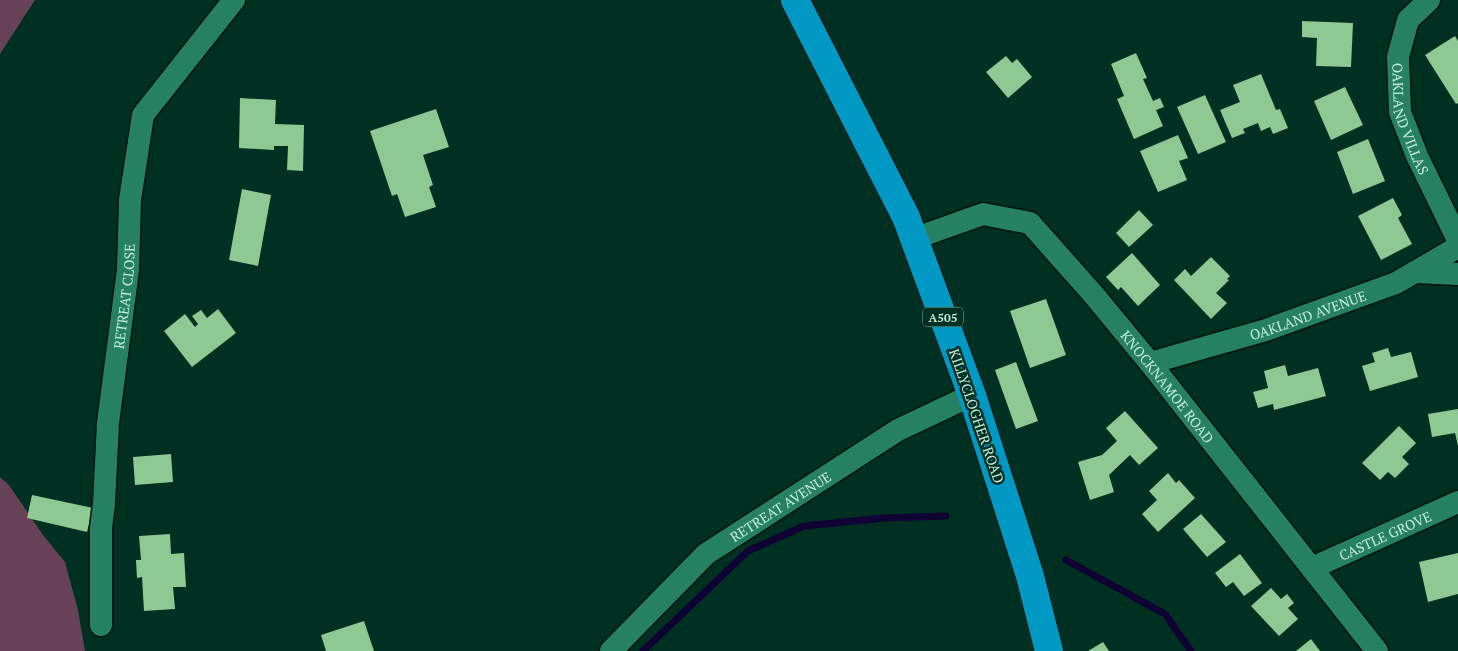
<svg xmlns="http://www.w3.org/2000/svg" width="1458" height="651" font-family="'PT Serif',serif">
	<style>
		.green { fill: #674155 }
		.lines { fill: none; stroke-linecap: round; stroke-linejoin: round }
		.stream { stroke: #0f0133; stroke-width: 7 }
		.building { fill: #8ec994 }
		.street-casing { stroke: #00150c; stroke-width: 25 }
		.highway-casing { stroke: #00150c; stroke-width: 30 }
		.street { stroke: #268163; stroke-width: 22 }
		.highway { stroke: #0298c4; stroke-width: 28 }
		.labels { text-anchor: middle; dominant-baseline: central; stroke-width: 5; stroke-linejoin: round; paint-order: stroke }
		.shield { fill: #003021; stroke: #89b4a3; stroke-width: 1 }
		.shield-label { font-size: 12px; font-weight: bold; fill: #c4ecdb }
		.street-label { font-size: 14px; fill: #c4ecdb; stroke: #003021 }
	</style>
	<rect width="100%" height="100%" fill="#003021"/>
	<path class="green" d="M 0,0 L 35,0 L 0,54 Z
		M 0,477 L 9,485 L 43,535 L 65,562 L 78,610 L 85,651 L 0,651 Z"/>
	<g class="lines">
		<path class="stream" d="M 1066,560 L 1165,614 L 1191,651
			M 643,651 L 748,551 L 804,526 L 884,518 L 946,516"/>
	</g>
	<path class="building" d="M 1302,21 L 1353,23 L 1351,67 L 1316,66 L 1317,38 L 1302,37 Z
		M 1455,36 L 1458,41 L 1458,103 L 1456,104 L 1425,55 Z
		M 1136,53 L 1147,78 L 1143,79 L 1153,101 L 1160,98 L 1164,107 L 1156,110 L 1163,126 L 1134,139 L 1117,99 L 1124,96 L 1111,64 Z
		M 1006,56 L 1012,63 L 1017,59 L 1032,77 L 1008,98 L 986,72 Z
		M 1261,74 L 1276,110 L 1280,109 L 1288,128 L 1273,134 L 1270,127 L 1261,131 L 1258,123 L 1243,129 L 1245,133 L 1232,138 L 1220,110 L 1240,102 L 1233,85 Z
		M 1345,87 L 1363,125 L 1331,140 L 1314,101 Z
		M 1205,95 L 1226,142 L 1198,154 L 1177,107 Z
		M 240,98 L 276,100 L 275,124 L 304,125 L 303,171 L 287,170 L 288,146 L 274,146 L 274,150 L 239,148 Z
		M 436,109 L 449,147 L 423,155 L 433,185 L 429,187 L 436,207 L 405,217 L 397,194 L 392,196 L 370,131 Z
		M 1178,135 L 1188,158 L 1179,161 L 1187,180 L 1158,192 L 1140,151 Z
		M 1368,139 L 1385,181 L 1353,194 L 1337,152 Z
		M 242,189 L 271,195 L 258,266 L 229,260 Z
		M 1393,198 L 1402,215 L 1398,218 L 1412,244 L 1381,260 L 1358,216 Z
		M 1139,210 L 1153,225 L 1129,247 L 1116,233 Z
		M 1132,253 L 1160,285 L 1138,306 L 1121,287 L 1118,290 L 1106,277 Z
		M 1211,257 L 1230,276 L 1227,279 L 1229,280 L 1216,293 L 1227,303 L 1211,319 L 1174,280 L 1185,269 L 1191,276 Z
		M 1046,299 L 1066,355 L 1030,368 L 1010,311 Z
		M 218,309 L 236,333 L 192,367 L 164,331 L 185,314 L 195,327 L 198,324 L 192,316 L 201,310 L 207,318 Z
		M 1388,348 L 1391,357 L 1411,352 L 1418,377 L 1370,391 L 1362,366 L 1375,362 L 1372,353 Z
		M 1016,362 L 1038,421 L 1016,429 L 995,370 Z
		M 1285,365 L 1288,376 L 1318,368 L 1326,396 L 1274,410 L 1273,404 L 1258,408 L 1253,392 L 1268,388 L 1264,371 Z
		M 1458,409 L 1458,446 L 1455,433 L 1432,437 L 1428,414 Z
		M 1125,411 L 1158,448 L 1139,465 L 1130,455 L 1109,475 L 1114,492 L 1090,500 L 1078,462 L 1102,455 L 1117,441 L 1106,428 Z
		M 1399,426 L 1416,443 L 1402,457 L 1409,464 L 1395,478 L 1388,472 L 1380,480 L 1362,463 Z
		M 171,454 L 173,482 L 135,485 L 133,457 Z
		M 1168,473 L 1176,483 L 1179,480 L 1195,498 L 1158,532 L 1142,514 L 1157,500 L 1149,491 Z
		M 32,495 L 93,508 L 87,532 L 27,518 Z
		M 1201,514 L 1226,542 L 1207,557 L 1183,529 Z
		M 170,534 L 171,554 L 184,553 L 186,587 L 173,587 L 175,609 L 144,611 L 142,577 L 137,578 L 136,560 L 141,560 L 139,536 Z
		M 1458,553 L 1458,594 L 1428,602 L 1419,562 Z
		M 1240,554 L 1262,583 L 1244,596 L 1233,582 L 1226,587 L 1215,573 Z
		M 1271,588 L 1281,599 L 1287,594 L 1294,603 L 1288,608 L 1298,619 L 1279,636 L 1251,606 Z
		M 364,621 L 374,651 L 326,651 L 321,635 Z
		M 1311,639 L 1320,651 L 1296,651 Z
		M 1103,642 L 1109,651 L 1088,651 Z"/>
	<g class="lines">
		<g class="street-casing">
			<g id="street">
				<path id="s1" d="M 1429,0 L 1408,20 L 1398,57 L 1400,112 L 1417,156 L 1458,240"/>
				<path id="s2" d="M 913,239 L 983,214 L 1030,223 L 1093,294 L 1150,363 L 1377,651"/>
				<path d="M 1416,272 L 1458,274"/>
				<path id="s3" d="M 1150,363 L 1266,330 L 1396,283 L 1458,247"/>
				<path id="s4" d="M 1312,568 L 1458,502"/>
				<path id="s5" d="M 101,625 L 101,528 L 104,504 L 108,423 L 128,270 L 130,200 L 143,115 L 234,0"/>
				<path id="s6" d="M 611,651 L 706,554 L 898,430 L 972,395"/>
			</g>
		</g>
		<g class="highway-casing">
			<path id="highway" d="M 795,0 L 906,217 L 972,395 L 1030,576 L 1049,651"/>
		</g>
		<use href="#street" class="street"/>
		<use href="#highway" class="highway"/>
	</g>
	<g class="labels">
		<rect class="shield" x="923" y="307.5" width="40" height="19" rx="4"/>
		<g class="shield-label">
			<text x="943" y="317">A505</text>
		</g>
		<g class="street-label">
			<text stroke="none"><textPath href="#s1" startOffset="131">OAKLAND VILLAS</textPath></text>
			<text stroke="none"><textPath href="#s5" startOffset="330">RETREAT CLOSE</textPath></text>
			<text stroke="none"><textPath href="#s3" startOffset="165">OAKLAND AVENUE</textPath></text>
			<text stroke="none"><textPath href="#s2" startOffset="336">KNOCKNAMOE ROAD</textPath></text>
			<text transform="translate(977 416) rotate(71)">KILLYCLOGHER ROAD</text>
			<text stroke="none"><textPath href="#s6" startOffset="224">RETREAT AVENUE</textPath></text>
			<text stroke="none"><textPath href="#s4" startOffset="80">CASTLE GROVE</textPath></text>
		</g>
	</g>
</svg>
